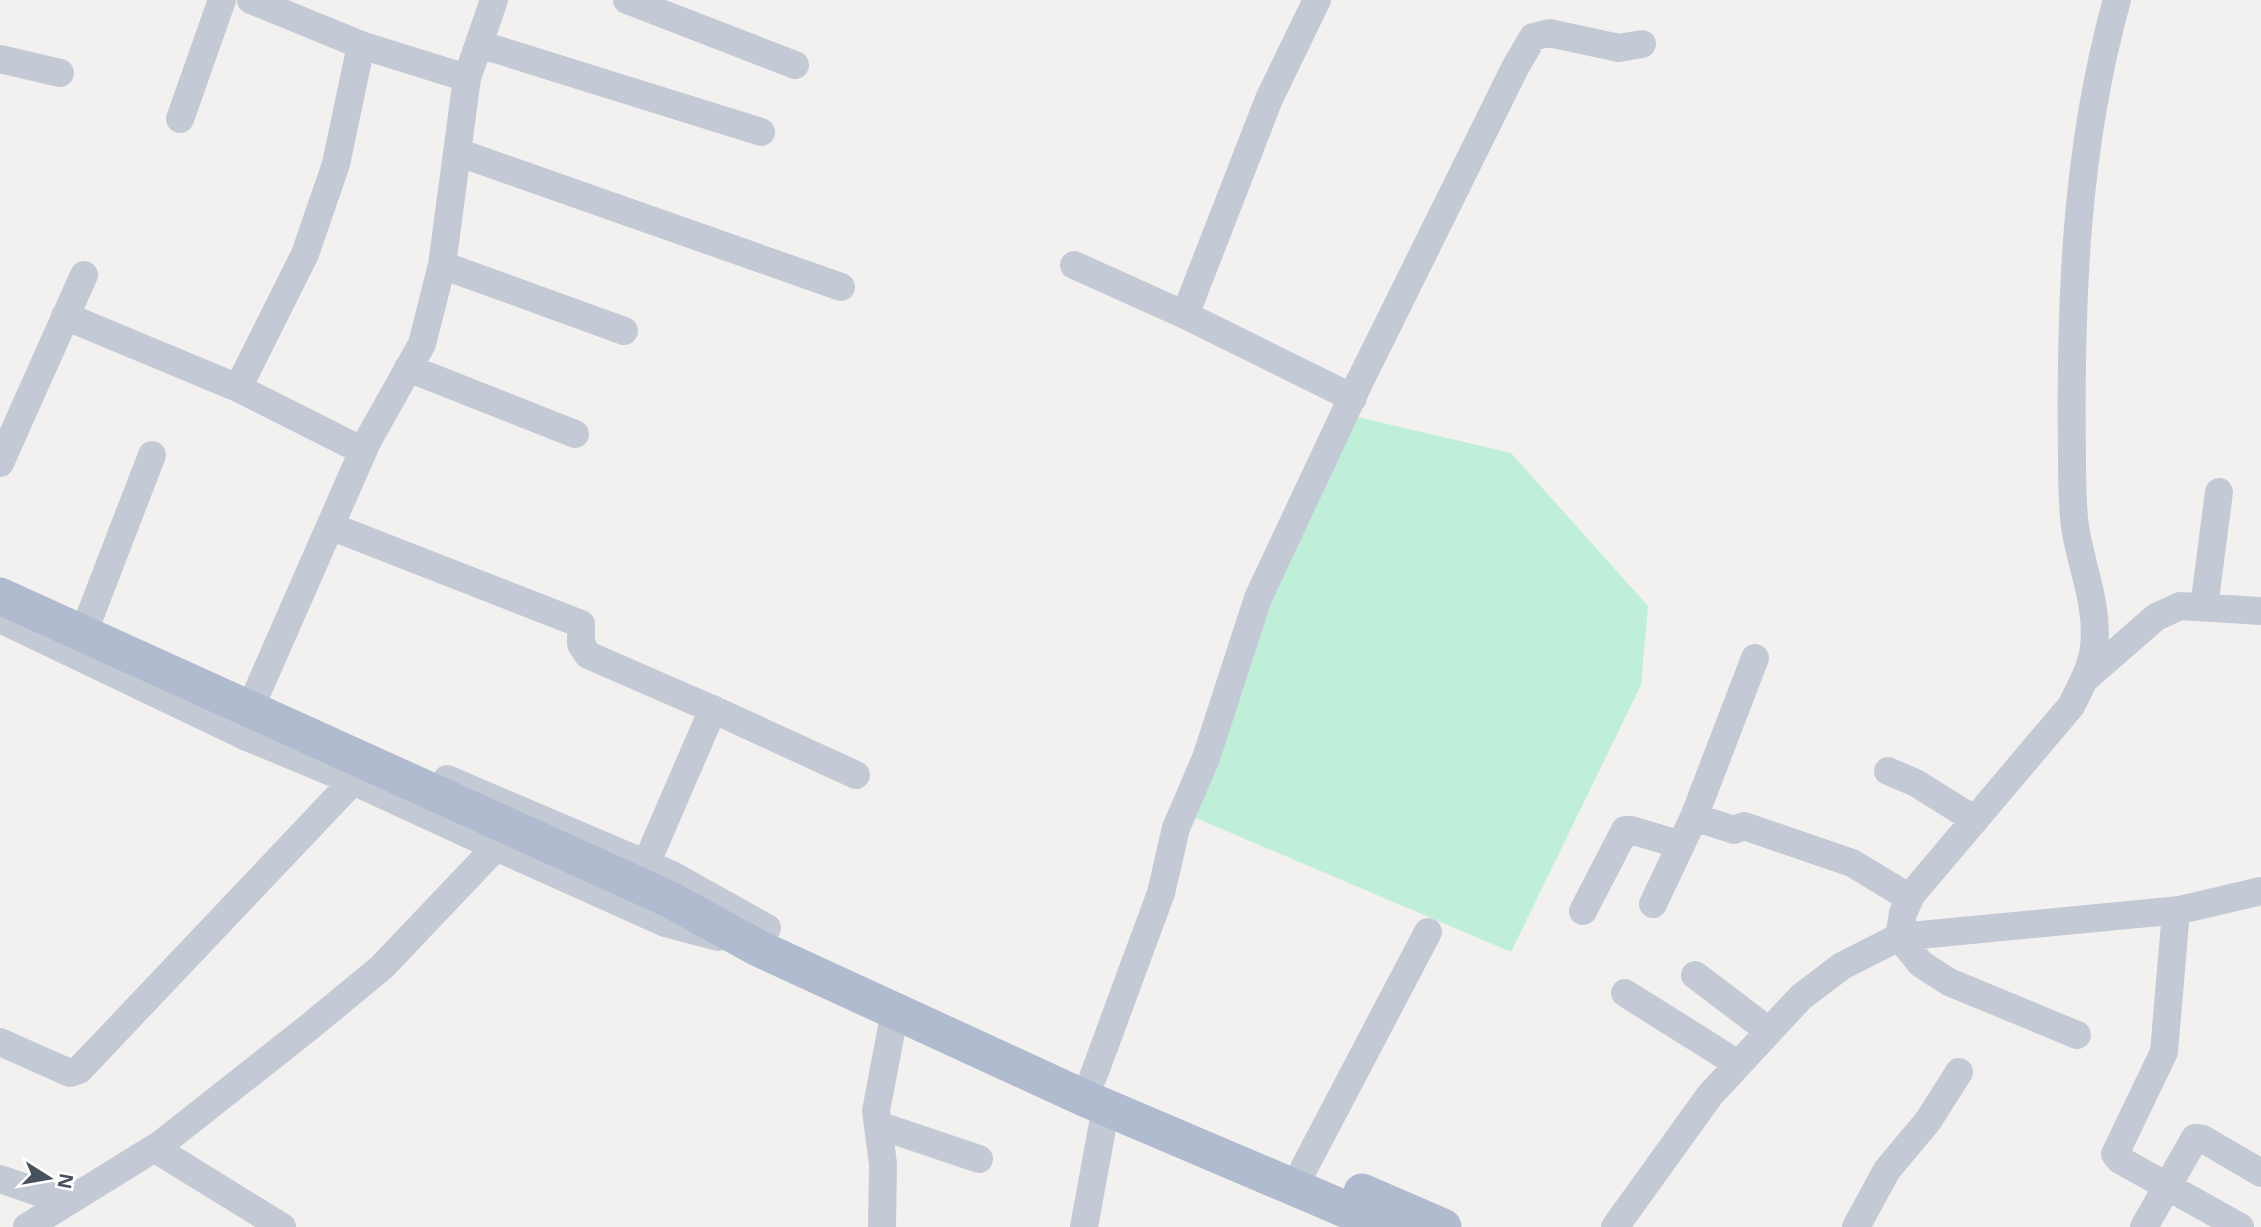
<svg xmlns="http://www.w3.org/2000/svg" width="2261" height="1227" font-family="'Noto Sans',sans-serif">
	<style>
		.green { fill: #c0efd9 }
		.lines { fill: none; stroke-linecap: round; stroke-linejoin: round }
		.minor { stroke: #c4cad5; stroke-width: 28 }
		.major { stroke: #b0bbcf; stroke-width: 37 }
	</style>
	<rect width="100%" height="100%" fill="#f3f1f0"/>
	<path class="green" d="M 1345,414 L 1511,453 L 1648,606 L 1641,685 L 1511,952 L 1184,813 Z"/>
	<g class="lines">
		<path class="minor" d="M 251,0 L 361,45 L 467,78
			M 627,0 L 795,65
			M 479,44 L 761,132
			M 0,59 L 60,73
			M 180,119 L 222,0
			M 457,152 L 841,287
			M 442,265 L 624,331
			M 1074,265 L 1185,315 L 1353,398
			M 1185,315 L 1269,99 L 1317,0
			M 65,316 L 238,388 L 363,451
			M 408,368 L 575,434
			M 238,388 L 305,254 L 336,164 L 361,45
			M 0,463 L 84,275
			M 330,526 L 581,624 L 581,644 L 588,655 L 721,713 L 856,775
			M 2204,607 L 2219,492
			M 0,619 L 247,737 L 353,781 L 496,847 L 665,923 L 718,937
			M 88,621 L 152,455
			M 2085,679 L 2156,617 L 2180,606 L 2261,611
			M 255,697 L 367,442 L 422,344 L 442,265 L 467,78 L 494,0
			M 1888,771 L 1916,783 L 1975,820
			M 447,779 L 672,875 L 767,928
			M 1694,817 L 1734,830 L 1744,826 L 1852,863 L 1910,898
			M 646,864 L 713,709
			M 1653,904 L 1694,817 L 1755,658
			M 1583,911 L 1625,830 L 1631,830 L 1681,845
			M 2176,911 L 2164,1052 L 2115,1154 L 2120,1160 L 2240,1227
			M 1695,975 L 1769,1031
			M 1625,993 L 1738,1064
			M 2077,1035 L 1949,982 L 1921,964 L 1899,937 L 1903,913 L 1912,894 L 2071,706 C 2080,688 2092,667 2094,647 C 2099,606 2081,566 2075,527 C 2072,504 2072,480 2072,458 C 2070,303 2075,150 2117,0
			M 0,1042 L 70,1073 L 79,1070 L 353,781
			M 1093,1077 L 1161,893 L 1176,828 L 1206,758 L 1258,598 L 1358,385 L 1516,66 L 1533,37 L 1549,33 L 1619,48 L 1642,44
			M 878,1125 L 979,1159
			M 154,1148 L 282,1227
			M 1304,1168 L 1428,932
			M 0,1179 L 67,1202
			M 27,1227 L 161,1144 L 308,1028 L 382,967 L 496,847
			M 882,1227 L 883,1164 L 876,1111 L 895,1011
			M 1084,1227 L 1106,1107
			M 1615,1227 L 1710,1095 L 1801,997 L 1842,966 L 1899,937 L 2180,910 L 2261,891
			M 1856,1227 L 1887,1170 L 1928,1121 L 1959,1072
			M 2144,1227 L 2195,1138 L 2203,1139 L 2261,1173"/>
		<path class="major" d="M 0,596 L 669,899 L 758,948 L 1084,1098 L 1387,1227
			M 1362,1192 L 1443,1227"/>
	</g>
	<g transform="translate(49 1178) rotate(101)" stroke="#ffffff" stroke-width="5" paint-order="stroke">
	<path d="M0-5L12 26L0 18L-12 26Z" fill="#48505e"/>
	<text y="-10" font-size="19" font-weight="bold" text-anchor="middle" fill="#48505e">N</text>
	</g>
</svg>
